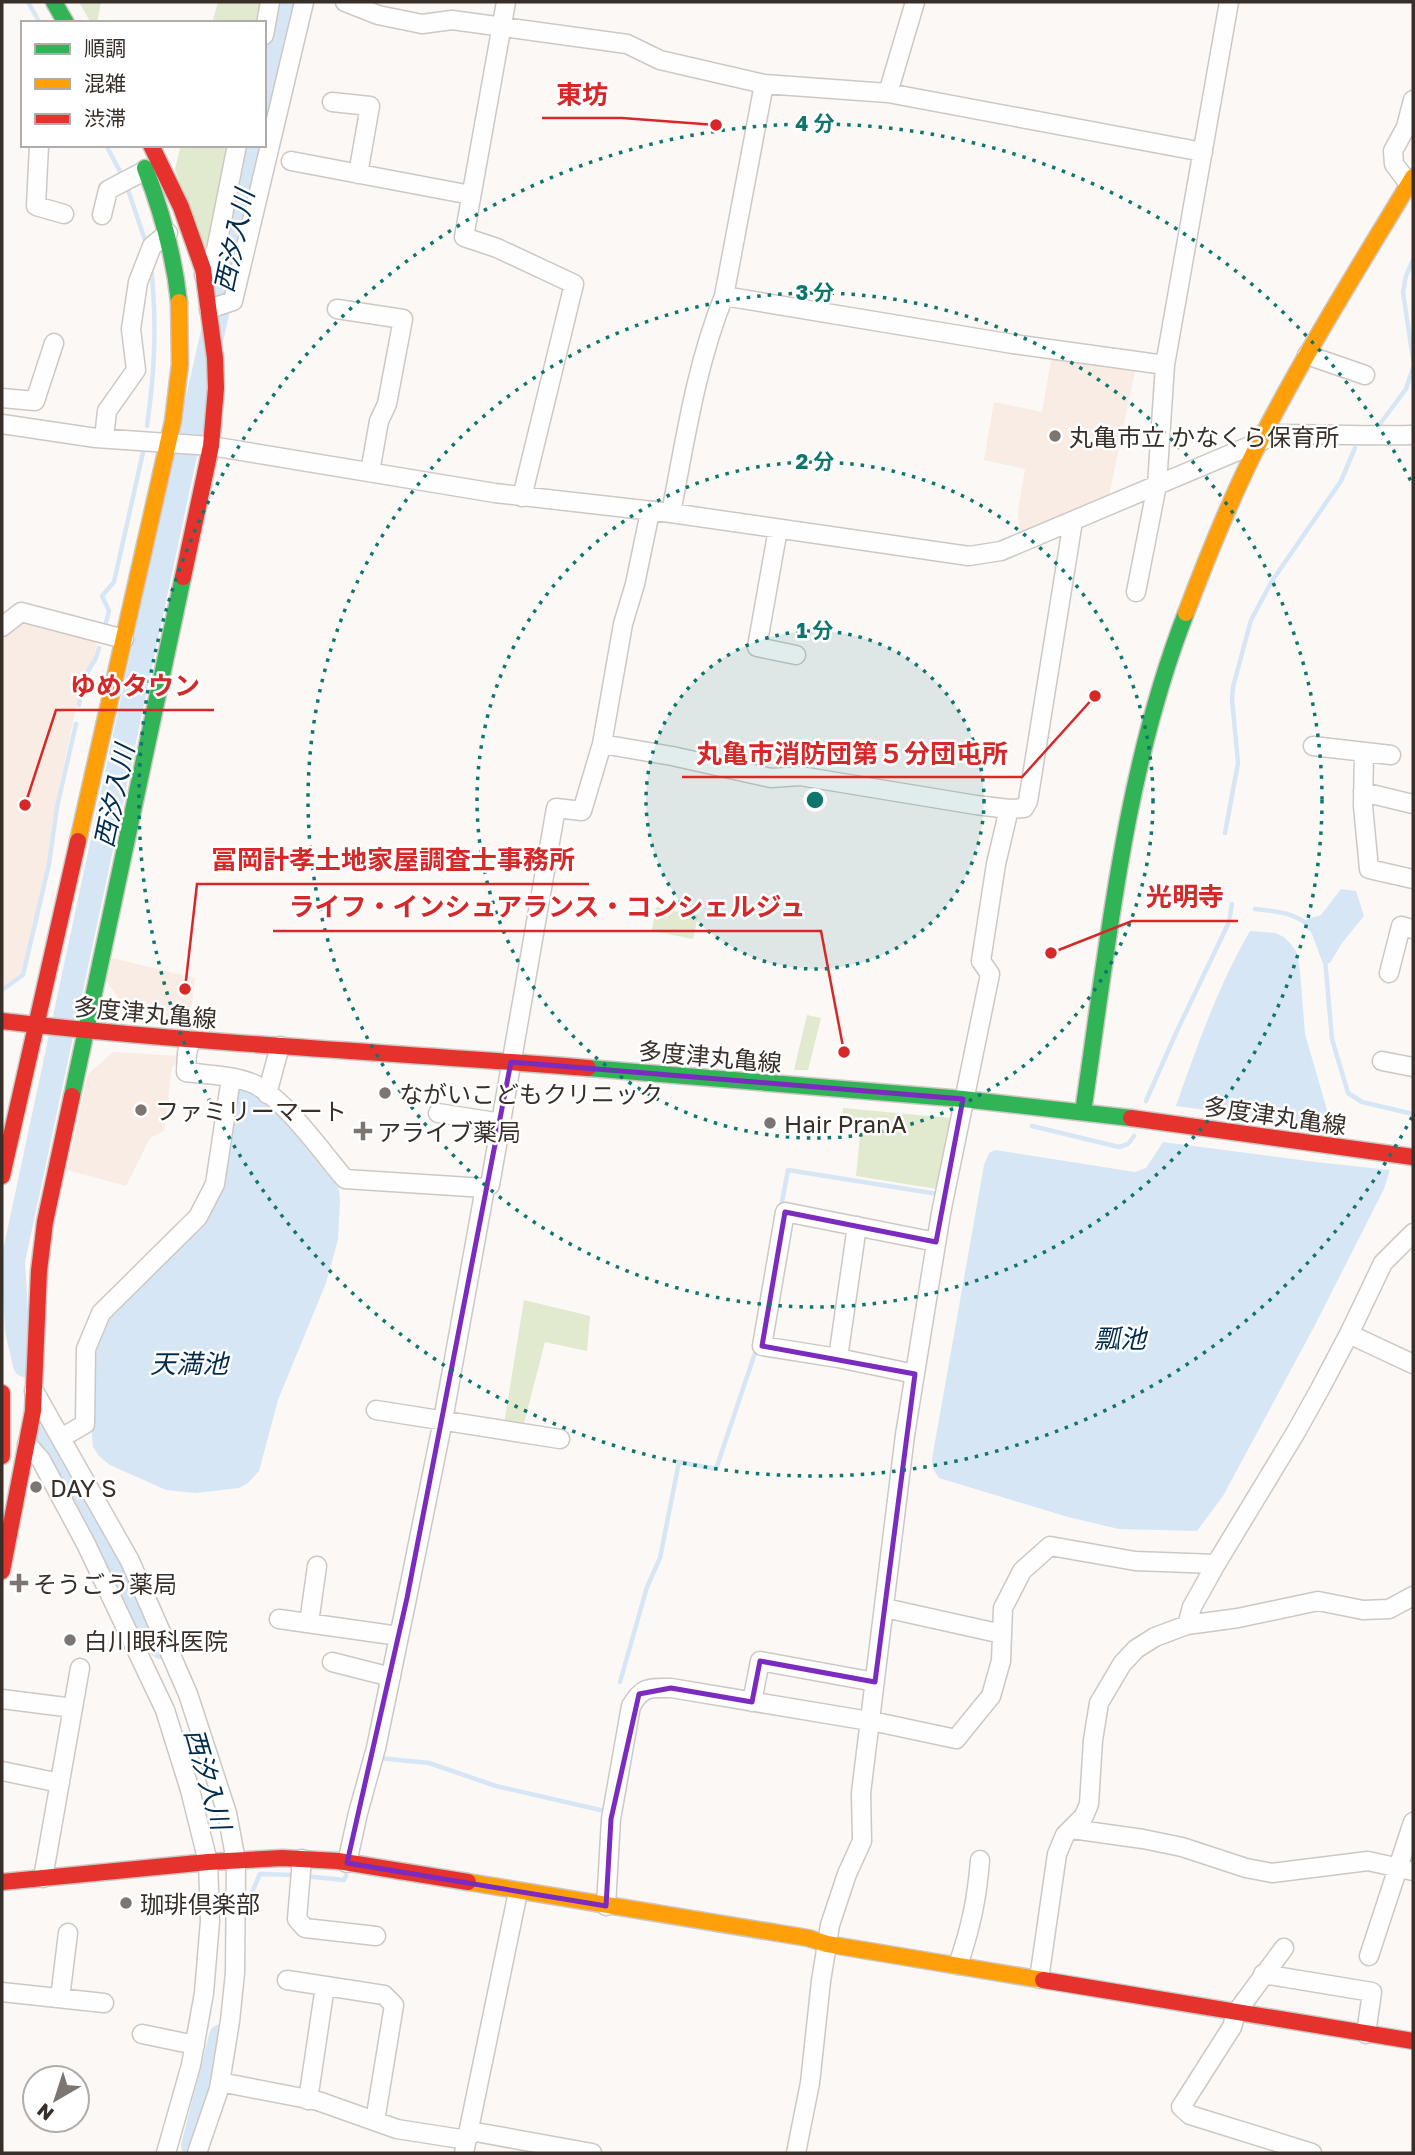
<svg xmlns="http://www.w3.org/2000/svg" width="1415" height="2155" font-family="'Golos Text','Noto Sans JP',sans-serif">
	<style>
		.built { fill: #f9ece5 }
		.green { fill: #e1e9ce }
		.water { fill: #d7e6f5 }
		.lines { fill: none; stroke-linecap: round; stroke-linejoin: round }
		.stream { stroke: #d7e6f5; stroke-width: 4.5 }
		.river { stroke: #d7e6f5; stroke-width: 24 }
		.street-casing { stroke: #cdc8c4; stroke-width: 21 }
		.fast-casing { stroke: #cdc8c4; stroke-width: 19 }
		.slow-casing { stroke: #cdc8c4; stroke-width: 19 }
		.jam-casing { stroke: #cdc8c4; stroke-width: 19 }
		.street { stroke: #fefefe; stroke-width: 18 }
		.fast { stroke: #30b455; stroke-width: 16 }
		.slow { stroke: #ff9f0a; stroke-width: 16 }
		.jam { stroke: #e5322d; stroke-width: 16 }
		.marked { fill: none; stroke: #7b2cbf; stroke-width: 5; stroke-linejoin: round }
		.ring { fill: none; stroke: #0f766e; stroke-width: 3.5; stroke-dasharray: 3.5 7 }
		.poi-dot { fill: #7d7571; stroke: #fff; stroke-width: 2.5 }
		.labels { text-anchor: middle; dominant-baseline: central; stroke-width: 5; stroke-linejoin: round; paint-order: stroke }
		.poi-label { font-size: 24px; fill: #392f29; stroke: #fff; text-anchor: start }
		.street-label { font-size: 24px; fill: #392f29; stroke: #fff }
		.water-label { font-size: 26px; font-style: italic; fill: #002c4f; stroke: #fff }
		.centre { fill: #0f766e; stroke: #fff; stroke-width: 3.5 }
		.ring-label { font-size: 21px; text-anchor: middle; font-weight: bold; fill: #0f766e; stroke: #fff; stroke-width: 5; stroke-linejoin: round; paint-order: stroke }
		.leader { fill: none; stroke: #d62828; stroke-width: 2.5 }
		.callout-dot { fill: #d62828; stroke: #fff; stroke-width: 2.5 }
		.callout-label { font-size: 26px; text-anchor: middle; font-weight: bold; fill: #d62828; stroke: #fff; stroke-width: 5; stroke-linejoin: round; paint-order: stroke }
	</style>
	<rect width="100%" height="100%" fill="#fbf8f6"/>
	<path class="built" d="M 1052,355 L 1136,366 L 1108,501 L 1019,538 L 1018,510 L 1025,469 L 984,460 L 994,402 L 1042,412 Z
		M 19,624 L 37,625 L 96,642 L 96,646 L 94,658 L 83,675 L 54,811 L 47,865 L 21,975 L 2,988 L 2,636 L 12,627 Z
		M 112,958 L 195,978 L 190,1020 L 130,1014 L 106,981 Z
		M 113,1052 L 182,1056 L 172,1068 L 164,1131 L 150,1138 L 126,1186 L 67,1170 L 88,1074 Z"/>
	<path class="green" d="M 79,2 L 101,2 L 97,23 L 91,23 Z
		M 218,2 L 263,2 L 258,23 L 212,23 Z
		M 181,145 L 230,145 L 205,254 L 175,169 Z
		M 656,907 L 698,916 L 693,939 L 652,931 Z
		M 807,1015 L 821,1018 L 808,1070 L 794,1070 Z
		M 843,1108 L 950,1118 L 937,1189 L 856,1176 L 861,1127 L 841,1123 Z
		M 524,1300 L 590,1316 L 587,1351 L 545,1342 L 523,1427 L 504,1424 Z"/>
	<path class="water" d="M 1341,889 L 1356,891 L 1364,916 L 1342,943 L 1330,963 L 1323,964 L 1312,934 L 1304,924 L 1307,919 L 1321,915 Z
		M 1250,931 L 1275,933 L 1284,937 L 1291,944 L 1297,953 L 1300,971 L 1305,1034 L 1332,1127 L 1176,1106 C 1197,1046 1218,986 1250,931 Z
		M 239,1084 L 273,1102 L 329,1171 L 339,1190 L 340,1200 L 338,1240 L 326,1283 L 278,1400 L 259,1471 L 248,1483 L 239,1488 L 196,1493 L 166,1490 L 110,1465 L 99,1456 L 93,1447 L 91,1423 L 94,1347 L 103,1316 L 198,1225 L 235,1087 Z
		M 1163,1142 L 1316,1162 L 1390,1170 L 1384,1189 L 1315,1325 L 1223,1496 L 1197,1531 L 1119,1529 L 1068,1517 L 939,1478 L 933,1469 L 932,1459 L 984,1165 L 989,1153 L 995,1150 L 1135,1172 L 1146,1168 Z"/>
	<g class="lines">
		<path class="stream" d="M 28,2 L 40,23
			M 106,145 L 124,179
			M 127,187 L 145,240
			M 1413,260 L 1406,276 L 1403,292 L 1413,359
			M 147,426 C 155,370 157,323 151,266
			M 1376,429 L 1406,389 L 1413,368
			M 104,630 L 109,611 L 102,596 L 114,582 L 144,448
			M 85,676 L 96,658 L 99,648
			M 79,705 L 81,695
			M 1225,833 L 1238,763 L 1232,699 L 1233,687 L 1251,620 L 1272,581 L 1341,481 L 1355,448
			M 1255,909 C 1274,911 1292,912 1307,924
			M 1325,959 L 1332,1039 L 1348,1093 L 1362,1102 L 1413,1114
			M 2,990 L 23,975 L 49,864 L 57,807 L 76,724
			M 1146,1101 L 1176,1033 L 1229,922 L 1232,904
			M 1032,1126 L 1119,1147 L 1128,1144 L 1134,1136
			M 781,1207 L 788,1170 L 938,1194
			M 620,1682 L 647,1587 L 660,1558 L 679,1462 L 716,1469 L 757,1347
			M 378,1760 L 379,1758 L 429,1763 L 496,1786 L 609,1812
			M 304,1876 L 344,1880 L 346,1876
			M 244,1898 L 250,1897 L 260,1874 L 295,1875"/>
		<path class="river" d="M 264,102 L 287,2
			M 25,1365 L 17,1330 L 13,1261 L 182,469 L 255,145
			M 44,1435 L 112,1553 L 161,1647
			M 193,2146 L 221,2036"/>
		<g class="street-casing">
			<path id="street" d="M 345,2 L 378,15 L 422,24 L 452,20 L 627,44 L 660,60 L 764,84 L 888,93 L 1203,152
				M 506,2 L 464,237 L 497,248 L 574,284 L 522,497
				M 264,35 L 270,2
				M 888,93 L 915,2
				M 332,102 L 370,106 L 358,174
				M 39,145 L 36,206 L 64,214
				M 291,161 L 471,195
				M 1409,184 L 1394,164 L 1393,151 L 1406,127 L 1413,100
				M 102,215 L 108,190 L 146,170
				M 204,275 L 216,250 L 237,145
				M 724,296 L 1013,344 L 1165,365
				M 209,309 L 233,301 L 304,2
				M 337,309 L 403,319 L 387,404 L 379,421 L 370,472
				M 1307,355 L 1365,375
				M 2,398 L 35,401 L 54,343
				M 2,424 L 96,438 L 211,446 L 495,493 L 671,513 L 969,556 L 1001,551 L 1278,434 C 1323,434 1368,436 1413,435
				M 104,438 L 107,411 L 136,370 L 131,329 L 138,282 L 152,246 L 168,233
				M 671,513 C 685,441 696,365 724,296 L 764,84
				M 778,529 L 757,647 L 796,655
				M 1136,592 L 1157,485 L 1165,365 L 1229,2
				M 2,627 L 21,612 L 124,639
				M 602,744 L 672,756 L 771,778 L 800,776 L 976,805 L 1009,809 L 1024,808 L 1028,801 L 1073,521
				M 1313,746 L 1391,755
				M 1364,753 L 1363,806 L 1369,869 L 1413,879
				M 1363,792 L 1413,804
				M 1389,973 L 1401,926 L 1413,929
				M 191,1040 L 187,1053 L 186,1072 C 208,1075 236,1075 256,1085 C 286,1101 322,1152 345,1179 L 485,1188
				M 1382,1061 L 1413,1067
				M 267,1094 L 280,1046
				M 438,1113 L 502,1123
				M 1349,1334 L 1413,1364
				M 838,1358 L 857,1226
				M 915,1374 L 838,1358 L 762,1346 L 785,1212 L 936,1242
				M 34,1391 L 130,1561 L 188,1694 L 227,1813 L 236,1861 L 235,1973 L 230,2021 L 219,2089 L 197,2153
				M 376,1410 L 560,1439
				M 61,1438 L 85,1424 L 86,1349 L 101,1313 L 198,1217 L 215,1184 L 231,1078
				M 27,1444 L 41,1460 L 86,1544 L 165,1710 L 190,1790 L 208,1862 L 210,1921 L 204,1993 L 191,2065 L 166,2153
				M 885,1608 L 1002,1634
				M 279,1619 L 399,1636
				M 309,1623 L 317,1566
				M 1187,1625 L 1192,1607 L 1216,1564 L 1296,1432 L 1320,1389 L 1349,1334 L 1383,1263 L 1413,1233
				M 332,1662 L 391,1677
				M 2,1699 L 73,1708
				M 752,1702 L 760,1661 L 875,1682
				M 2,1771 L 60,1783
				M 1072,1829 L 1143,1839 L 1182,1847 L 1246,1868 L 1272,1873 L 1368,1861 L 1413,1871
				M 302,1859 L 297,1919 L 305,1928 L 376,1936
				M 347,1863 L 358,1813 L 376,1748 L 407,1598 L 443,1420 L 485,1188 L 490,1185 L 556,808 L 582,811 L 602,744 L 623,624 L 635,584 L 650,512
				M 43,1878 L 80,1668
				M 606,1906 L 611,1819 L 631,1706 C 643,1686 649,1688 671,1688 L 881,1723 L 956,1739 L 991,1696 L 1001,1661 L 1003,1608 L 1022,1571 L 1050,1546 L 1135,1561 L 1216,1564
				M 1284,1948 L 1236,2013 L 1232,2027 L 1181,2107 L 1190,2115 L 1312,2153
				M 1369,1956 L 1413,1822
				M 958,1965 C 971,1927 977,1899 980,1860
				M 1263,1974 L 1372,1992 L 1366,2034
				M 1039,1979 L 1057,1854 L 1065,1835 L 1084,1816 L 1089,1804 L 1093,1740 L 1099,1703 L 1122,1664 L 1136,1649 L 1155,1637 L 1187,1625 L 1238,1618 L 1318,1601 L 1363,1610 L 1389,1609 L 1413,1596
				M 287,1980 L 384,1995 L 394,2005 L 375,2121
				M 2,1992 L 104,2003
				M 60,1998 L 68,1933
				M 142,2034 L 195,2045
				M 220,2082 L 318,2101 L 397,2129 L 467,2140
				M 308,2100 L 325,1986
				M 470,2131 L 592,2153
				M 464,2153 L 518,1892
				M 796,2153 L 810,2083 L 821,1981 L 830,1925 L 847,1874 L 862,1841 L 861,1793 L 905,1435 L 941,1213 L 990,974 L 981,961 L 996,864 L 1009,809"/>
		</g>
		<g class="fast-casing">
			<path id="fast" d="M 54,2 L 66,23
				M 145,168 C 162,212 174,255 179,302
				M 588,1068 L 963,1099 L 1131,1118
				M 72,1096 L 183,577
				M 1083,1112 C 1108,945 1124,772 1186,613"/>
		</g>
		<g class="slow-casing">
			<path id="slow" d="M 1186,613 C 1208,555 1231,497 1260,441 C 1306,351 1361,264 1413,177
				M 78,841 L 173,421 L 180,364 L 179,302
				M 468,1882 L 808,1938 L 827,1944 L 1043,1980"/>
		</g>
		<g class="jam-casing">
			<path id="jam" d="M 151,145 L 181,207 L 203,269 L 215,358 L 216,388 L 211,446 L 183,577
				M 2,1021 C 197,1044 393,1052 588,1068
				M 1131,1118 L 1413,1157
				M 2,1176 L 78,841
				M 2,1393 L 2,1456
				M 2,1571 L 33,1411 L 39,1271 L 45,1222 L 72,1096
				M 2,1882 L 208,1862 L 282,1858 L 338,1861 L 468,1882
				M 1043,1980 L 1413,2041"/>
		</g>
		<use href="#street" class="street"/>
		<use href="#fast" class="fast"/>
		<use href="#slow" class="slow"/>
		<use href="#jam" class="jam"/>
	</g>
	<path class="marked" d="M 511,1062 L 963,1099 L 936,1242 L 785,1212 L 762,1346 L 915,1374 L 875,1682 L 760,1661 L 752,1702 L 671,1688 L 639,1694 L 611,1819 L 606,1906 L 347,1863 L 407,1598 Z"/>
	<circle cx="815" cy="800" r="169" fill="#0f766e" fill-opacity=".12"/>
	<g class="ring">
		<circle cx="815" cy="800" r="169"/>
		<circle cx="815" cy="800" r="338"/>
		<circle cx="815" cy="800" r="507"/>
		<path d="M1412 1117A676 676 0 1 1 1412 483"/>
	</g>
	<g class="poi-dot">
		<circle cx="1055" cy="436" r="7"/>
		<circle cx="385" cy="1093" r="7"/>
		<circle cx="141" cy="1110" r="7"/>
		<circle cx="770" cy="1123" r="7"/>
		<path d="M359.5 1120.5h7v7h7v7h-7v7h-7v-7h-7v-7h7z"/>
		<circle cx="36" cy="1487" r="7"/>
		<path d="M15.5 1572.5h7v7h7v7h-7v7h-7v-7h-7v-7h7z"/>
		<circle cx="70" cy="1640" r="7"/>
		<circle cx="126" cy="1903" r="7"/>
	</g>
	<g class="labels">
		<g class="poi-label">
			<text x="1069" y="436">丸亀市立 かなくら保育所</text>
			<text x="399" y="1093">ながいこどもクリニック</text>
			<text x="155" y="1110">ファミリーマート</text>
			<text x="784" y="1123">Hair PranA</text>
			<text x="377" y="1131">アライブ薬局</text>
			<text x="50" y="1487">DAY S</text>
			<text x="33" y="1583">そうごう薬局</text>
			<text x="84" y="1640">白川眼科医院</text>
			<text x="140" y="1903">珈琲倶楽部</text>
		</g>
		<g class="street-label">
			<text transform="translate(145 1012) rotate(5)">多度津丸亀線</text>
			<text transform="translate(710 1056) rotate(5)">多度津丸亀線</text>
			<text transform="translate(1275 1115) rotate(8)">多度津丸亀線</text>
		</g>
		<g class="water-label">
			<text transform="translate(234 241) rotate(-78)">西汐入川</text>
			<text transform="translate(114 796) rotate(-78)">西汐入川</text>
			<text x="1120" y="1338">瓢池</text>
			<text x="189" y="1363">天満池</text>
			<text transform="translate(208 1779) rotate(74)">西汐入川</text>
		</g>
	</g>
	<circle cx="815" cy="800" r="10" class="centre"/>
	<g class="ring-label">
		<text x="815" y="131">4 分</text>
		<text x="815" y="300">3 分</text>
		<text x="815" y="469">2 分</text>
		<text x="815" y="638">1 分</text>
	</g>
	<path class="leader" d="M716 125L622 118H542M25 805L56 710H214M1095 696L1022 777H682M185 989L197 884H589M1051 953L1132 921H1238M844 1052L821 931H273"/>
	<g class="callout-dot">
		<circle cx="716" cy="125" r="7"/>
		<circle cx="25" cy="805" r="7"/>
		<circle cx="1095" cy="696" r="7"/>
		<circle cx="185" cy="989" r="7"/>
		<circle cx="1051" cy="953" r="7"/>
		<circle cx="844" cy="1052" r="7"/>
	</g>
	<g class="callout-label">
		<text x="582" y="104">東坊</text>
		<text x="135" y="695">ゆめタウン</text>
		<text x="852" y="763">丸亀市消防団第５分団屯所</text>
		<text x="393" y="869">冨岡計孝土地家屋調査士事務所</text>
		<text x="1185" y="906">光明寺</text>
		<text x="547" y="916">ライフ・インシュアランス・コンシェルジュ</text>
	</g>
	<rect width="1415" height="2155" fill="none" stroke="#392f29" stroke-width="7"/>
	<rect x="21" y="21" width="245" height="126" fill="#ffffff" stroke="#b0aca9" stroke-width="2"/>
	<rect x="35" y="44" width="35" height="10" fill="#30b455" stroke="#b0aca9" stroke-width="2"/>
	<text x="84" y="56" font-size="21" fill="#392f29">順調</text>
	<rect x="35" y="79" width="35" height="10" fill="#ff9f0a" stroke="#b0aca9" stroke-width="2"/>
	<text x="84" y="91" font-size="21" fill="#392f29">混雑</text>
	<rect x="35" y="114" width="35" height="10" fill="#e5322d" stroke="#b0aca9" stroke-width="2"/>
	<text x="84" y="126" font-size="21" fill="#392f29">渋滞</text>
	<g transform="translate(56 2099) rotate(219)"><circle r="33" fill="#ffffff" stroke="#b0aca9" stroke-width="2"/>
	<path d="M0-5L12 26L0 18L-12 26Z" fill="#7d7571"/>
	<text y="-10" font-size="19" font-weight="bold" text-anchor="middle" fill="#392f29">N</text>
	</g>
</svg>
